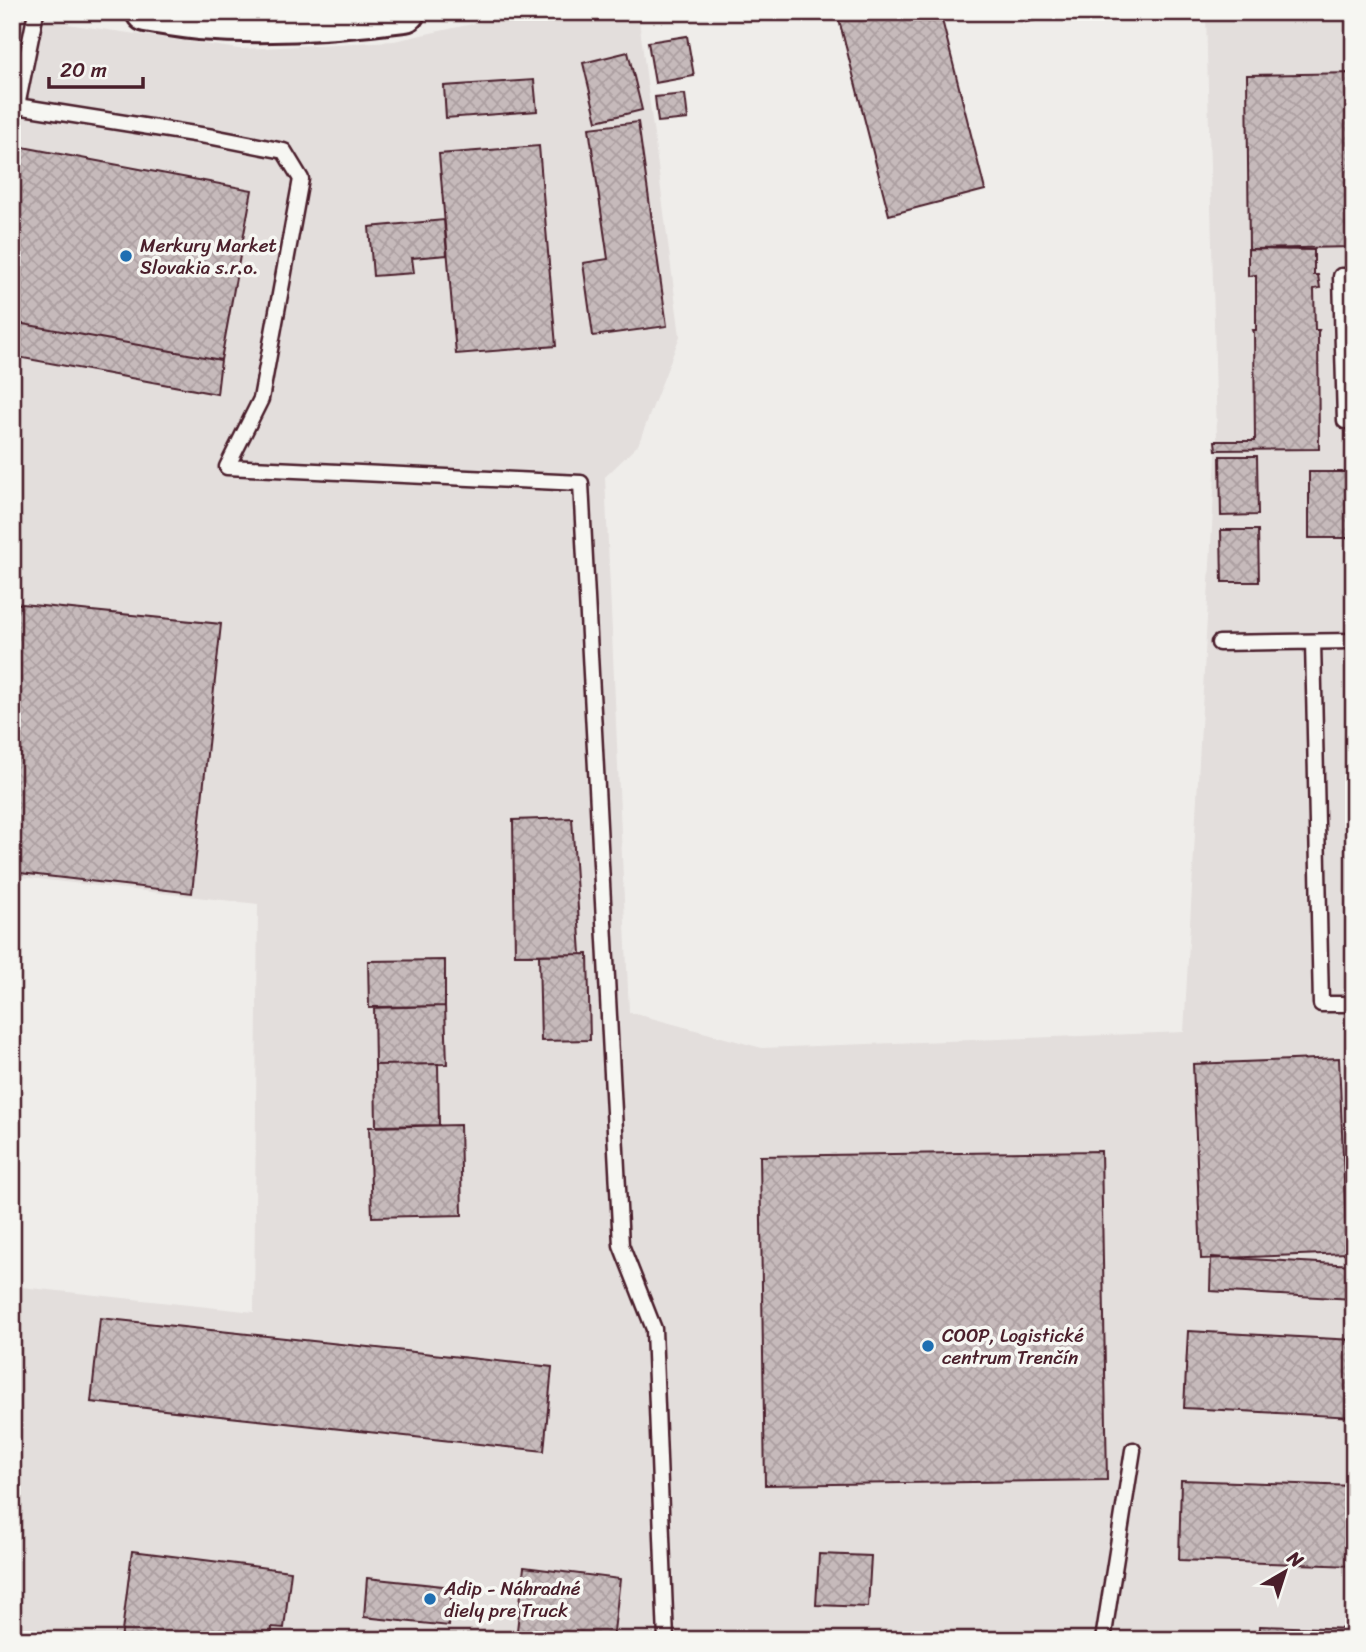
<svg xmlns="http://www.w3.org/2000/svg" width="1366" height="1652" font-family="Sriracha,sans-serif">
	<style>
		.built { fill: #e3dedc }
		.building { fill: url(#building-cross-hatch); stroke: #4a1f2b; stroke-width: 2 }
		.lines { fill: none; stroke-linecap: round; stroke-linejoin: round }
		.service-casing { stroke: #4a1f2b; stroke-width: 19 }
		.primary-casing { stroke: #4a1f2b; stroke-width: 44 }
		.service { stroke: #f6f6f2; stroke-width: 14 }
		.primary { stroke: #f6f6f2; stroke-width: 38 }
		.poi-dot { fill: #1f6fb2; stroke: #f6f6f2; stroke-width: 2.5 }
		.labels { text-anchor: middle; dominant-baseline: central; stroke-width: 7; stroke-linejoin: round; paint-order: stroke }
		.poi-label { font-size: 19px; fill: #4a1f2b; stroke: #f6f6f2; text-anchor: start }
	</style>
	<defs>
		<pattern id="building-cross-hatch" width="8" height="8" patternUnits="userSpaceOnUse" patternTransform="scale(1.75)"><rect width="8" height="8" fill="#c6babb"/><path d="M0 0l8 8M0 8l8-8" fill="none" stroke="#ac9fa1"/></pattern>
	</defs>
	<rect width="100%" height="100%" fill="#efedea"/>
	<filter id="ink" filterUnits="userSpaceOnUse"><feTurbulence type="fractalNoise" baseFrequency=".0143" numOctaves="2"/><feDisplacementMap in="SourceGraphic" scale="14" xChannelSelector="R" yChannelSelector="G"/><feConvolveMatrix kernelMatrix="1 2 1 2 8 2 1 2 1" color-interpolation-filters="sRGB"/></filter>
	<g filter="url(#ink)">
		<path class="built" d="M 527,12 L 638,12 L 680,336 L 638,445 L 605,477 L 629,1012 L 762,1048 L 1184,1032 L 1217,438 L 1206,12 L 1354,12 L 1354,1640 L 12,1640 L 12,1286 L 254,1312 L 258,904 L 12,876 L 12,16 L 239,49 L 394,41 Z"/>
		<path class="building" d="M 837,12 L 940,12 L 985,190 L 889,215 Z
			M 1024,12 L 1076,12 L 1026,22 Z
			M 687,36 L 694,76 L 655,83 L 648,42 Z
			M 628,52 L 642,110 L 597,121 L 583,63 Z
			M 1354,73 L 1354,247 L 1249,249 L 1247,75 Z
			M 534,80 L 537,111 L 446,118 L 444,86 Z
			M 685,94 L 688,119 L 658,122 L 655,97 Z
			M 638,122 L 667,326 L 593,336 L 583,263 L 608,259 L 589,128 Z
			M 12,145 L 252,190 L 221,360 L 12,322 Z
			M 539,146 L 556,346 L 456,354 L 439,154 Z
			M 444,220 L 447,255 L 412,258 L 414,273 L 373,276 L 369,227 Z
			M 1248,249 L 1314,250 L 1314,275 L 1318,275 L 1320,288 L 1314,289 L 1315,330 L 1319,330 L 1318,332 L 1319,449 L 1216,450 L 1215,441 L 1255,441 L 1254,333 L 1253,330 L 1256,330 L 1256,275 L 1248,276 Z
			M 12,322 L 221,360 L 217,394 L 12,356 Z
			M 1220,456 L 1257,456 L 1258,515 L 1221,516 Z
			M 1309,472 L 1354,472 L 1354,538 L 1309,538 Z
			M 1221,530 L 1258,530 L 1259,582 L 1222,582 Z
			M 12,603 L 221,624 L 192,893 L 12,872 Z
			M 572,818 L 581,954 L 515,955 L 513,820 Z
			M 588,954 L 590,1040 L 541,1041 L 539,955 Z
			M 445,960 L 445,1006 L 369,1008 L 368,961 Z
			M 445,1006 L 447,1064 L 375,1065 L 374,1007 Z
			M 1339,1058 L 1347,1253 L 1201,1259 L 1193,1064 Z
			M 438,1064 L 439,1125 L 376,1126 L 375,1065 Z
			M 460,1125 L 462,1215 L 372,1217 L 369,1127 Z
			M 1101,1151 L 1107,1480 L 765,1485 L 760,1156 Z
			M 1211,1257 L 1354,1265 L 1354,1299 L 1210,1291 Z
			M 100,1318 L 552,1367 L 544,1451 L 91,1402 Z
			M 1188,1331 L 1354,1340 L 1354,1417 L 1184,1408 Z
			M 1181,1480 L 1354,1486 L 1354,1566 L 1179,1560 Z
			M 132,1551 L 291,1571 L 284,1628 L 272,1627 L 271,1640 L 121,1640 Z
			M 819,1554 L 871,1556 L 868,1607 L 816,1605 Z
			M 524,1567 L 620,1579 L 613,1640 L 516,1640 Z
			M 367,1578 L 452,1587 L 449,1626 L 364,1617 Z
			M 1260,1626 L 1354,1629 L 1354,1640 L 1259,1640 Z"/>
		<g class="lines">
			<g class="service-casing">
				<path id="service" d="M 36,12 L 17,106 L 213,137 L 284,151 L 301,179 L 261,399 L 227,467 L 581,483 L 621,1245 L 654,1329 L 666,1640
					M 1345,421 L 1341,276 L 1354,276
					M 1313,642 L 1321,1004 L 1354,1004
					M 1219,643 L 1354,641
					M 1103,1640 L 1133,1450"/>
			</g>
			<g class="primary-casing">
				<path id="primary" d="M 146,12 C 163,15 182,18 199,20 C 268,25 337,21 405,12"/>
			</g>
			<use href="#service" class="service"/>
			<use href="#primary" class="primary"/>
		</g>
	</g>
	<g class="poi-dot">
		<circle cx="126" cy="256" r="7"/>
		<circle cx="928" cy="1346" r="7"/>
		<circle cx="430" cy="1599" r="7"/>
	</g>
	<g class="labels">
		<g class="poi-label">
			<text x="140" y="245">Merkury Market<tspan x="140" dy="22">Slovakia s.r.o.</tspan></text>
			<text x="942" y="1335">COOP, Logistické<tspan x="942" dy="22">centrum Trenčín</tspan></text>
			<text x="444" y="1588">Adip - Náhradné<tspan x="444" dy="22">diely pre Truck</tspan></text>
		</g>
	</g>
	<rect width="1366" height="1652" fill="none" stroke="#f6f6f2" stroke-width="42"/>
	<rect x="21" y="21" width="1324" height="1610" fill="none" stroke="#4a1f2b" stroke-width="2.5" filter="url(#ink)"/>
	<g transform="translate(1285 1572) rotate(39)" stroke="#f6f6f2" stroke-width="5" paint-order="stroke">
	<path d="M0-5L12 26L0 18L-12 26Z" fill="#4a1f2b"/>
	<text y="-10" font-size="19" font-weight="bold" text-anchor="middle" fill="#4a1f2b">N</text>
	</g>
	<path d="M49 77v10h94v-10" fill="none" stroke="#4a1f2b" stroke-width="3.5"/>
	<text x="60" y="77" font-size="21" fill="#4a1f2b" stroke="#f6f6f2" stroke-width="5" paint-order="stroke">20 m</text>
</svg>
